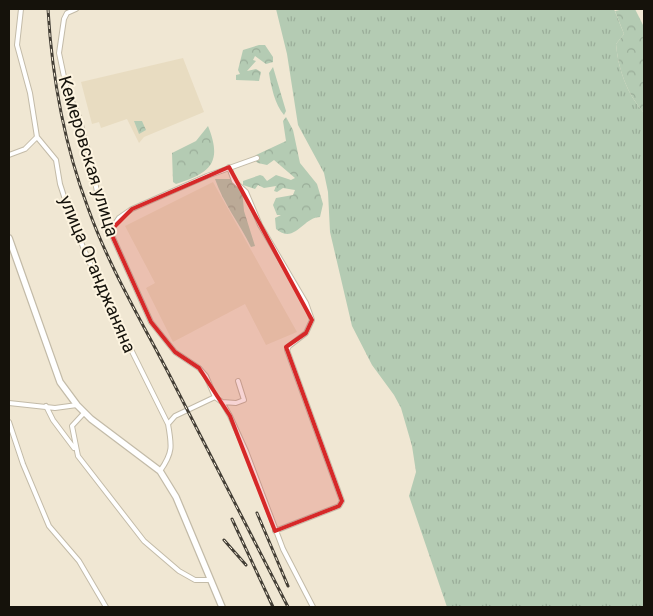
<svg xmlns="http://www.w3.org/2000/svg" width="653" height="616" font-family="Roboto,sans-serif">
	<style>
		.built { fill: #e8dcc1 }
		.grass { fill: url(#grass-tufts) }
		.forest { fill: url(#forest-crowns) }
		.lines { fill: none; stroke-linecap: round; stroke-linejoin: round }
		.street-casing { stroke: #c3bba8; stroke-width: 6 }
		.secondary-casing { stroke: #c3bba8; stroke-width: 8 }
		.street { stroke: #fff; stroke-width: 4 }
		.secondary { stroke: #fff; stroke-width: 5.5 }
		.rail-casing { stroke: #443f36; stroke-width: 3 }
		.rail { stroke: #fdf4e0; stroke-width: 1; stroke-dasharray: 4; stroke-linecap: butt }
		.marked { fill: #d62828; fill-opacity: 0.2; stroke: #d62828; stroke-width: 4; stroke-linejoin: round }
		.labels { text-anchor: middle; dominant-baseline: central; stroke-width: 4; stroke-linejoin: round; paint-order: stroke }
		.street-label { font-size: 18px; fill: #15120b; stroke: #fdf4e0 }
	</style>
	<defs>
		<pattern id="grass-tufts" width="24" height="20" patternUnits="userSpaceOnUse" patternTransform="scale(1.25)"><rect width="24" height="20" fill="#b4cbb3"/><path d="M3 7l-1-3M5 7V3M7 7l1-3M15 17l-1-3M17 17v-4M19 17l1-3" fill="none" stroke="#9aad99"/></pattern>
		<pattern id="forest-crowns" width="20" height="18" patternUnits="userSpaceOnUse" patternTransform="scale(1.25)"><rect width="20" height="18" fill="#b4cbb3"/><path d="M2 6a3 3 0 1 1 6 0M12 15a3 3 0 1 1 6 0" fill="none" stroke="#9aad99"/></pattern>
	</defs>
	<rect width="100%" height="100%" fill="#f0e7d3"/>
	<path class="built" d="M 183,58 L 204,112 L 144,137 L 139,143 L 127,119 L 101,128 L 99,122 L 92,124 L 81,82 Z
		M 213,182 L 297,332 L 266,345 L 245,304 L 173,342 L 146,288 L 155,283 L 125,226 Z"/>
	<path class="grass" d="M 276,9 L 614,9 L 624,34 L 616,44 C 618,69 627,94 644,113 L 644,607 L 447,607 L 409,496 L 416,472 L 412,446 L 401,408 L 394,395 L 372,365 L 352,326 L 330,232 L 328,192 L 324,173 L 298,125 L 287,54 Z"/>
	<path class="forest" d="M 624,9 L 635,9 L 644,27 L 644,113 C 627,94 618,69 616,44 L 624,34 L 615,11 Z
		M 259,45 L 265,45 L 273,57 L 273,62 L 266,64 L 255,56 L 253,60 L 256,61 L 247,71 L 256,69 L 261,72 L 259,81 L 236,80 L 236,75 L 240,74 L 238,70 L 243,50 Z
		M 273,67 L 286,111 L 284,115 C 275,105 271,86 269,73 Z
		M 286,117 L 293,130 L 300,163 L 317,184 L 323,204 L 320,217 C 303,217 295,245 276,229 L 275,218 L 281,215 L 277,215 L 273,205 L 276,198 L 293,195 L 295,190 L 283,188 L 277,192 L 274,191 L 276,186 L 264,188 L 258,185 L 255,189 L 243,185 L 243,181 L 260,175 L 263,176 L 267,181 L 276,175 L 291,180 L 295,178 L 274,160 L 267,165 L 258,163 L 253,159 L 256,155 L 286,141 L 283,121 Z
		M 142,121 L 146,130 L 139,134 L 134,121 Z
		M 208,126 C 223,163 210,173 176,184 L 173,182 L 172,153 L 196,141 Z
		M 215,179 L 230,179 L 242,189 L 244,211 L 255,246 L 251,247 C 240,224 223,203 215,179 Z"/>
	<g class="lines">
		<g class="street-casing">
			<path id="street" d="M 21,9 L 17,45 L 30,93 L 37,137 L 56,160 L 60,184 L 72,221 L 101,289 L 168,424 C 172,446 173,453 160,471
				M 76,9 L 67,13 L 64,19 L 59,53 L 67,91 L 78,114 L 91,161 L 98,197 L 110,231 L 151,322 L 175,352 L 199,368 L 206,376 L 215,397 L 222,402 L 230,416 L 246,451 L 283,549 L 313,607
				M 9,155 L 25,149 L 37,137
				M 229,167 L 234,181 L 246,192 L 260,225 L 306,303 L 312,320 L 306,333 L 289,346 L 287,350 L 342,501 L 339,506 L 275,531
				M 110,231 L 119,218 L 132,209 L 207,176 L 257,158
				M 222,402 L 236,403 L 244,400 L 238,381
				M 9,403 L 55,408 L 77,405
				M 46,406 L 53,420 L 74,448
				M 84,413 L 72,426 L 78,456 L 144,541 L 179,571 L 195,580 L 210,580
				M 9,422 L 23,464 L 49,526 L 79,561 L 106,607
				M 168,424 L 175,416 L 215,397"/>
		</g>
		<g class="secondary-casing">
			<path id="secondary" d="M 9,238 L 60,382 L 77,405 L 91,419 L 160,471 L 176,497 L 222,607"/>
		</g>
		<use href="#street" class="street"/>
		<use href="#secondary" class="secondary"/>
		<g class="rail-casing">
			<path id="rail" d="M 48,9 C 52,77 64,144 88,208 C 109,267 142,322 171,378 C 210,455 249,531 288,607
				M 257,513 L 288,586
				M 232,519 L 273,607
				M 224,540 L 246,565"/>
		</g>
		<use href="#rail" class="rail"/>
	</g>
	<path class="marked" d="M 229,167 L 312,320 L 306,333 L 286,347 L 342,501 L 339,506 L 275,531 L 230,416 L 199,368 L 175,352 L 151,322 L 110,231 L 132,209 Z"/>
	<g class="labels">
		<g class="street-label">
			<text transform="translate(89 156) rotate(73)">Кемеровская улица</text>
			<text transform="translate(98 274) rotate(67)">улица Оганджаняна</text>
		</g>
	</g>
	<rect width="653" height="616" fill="none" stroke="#15120b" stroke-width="20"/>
</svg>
